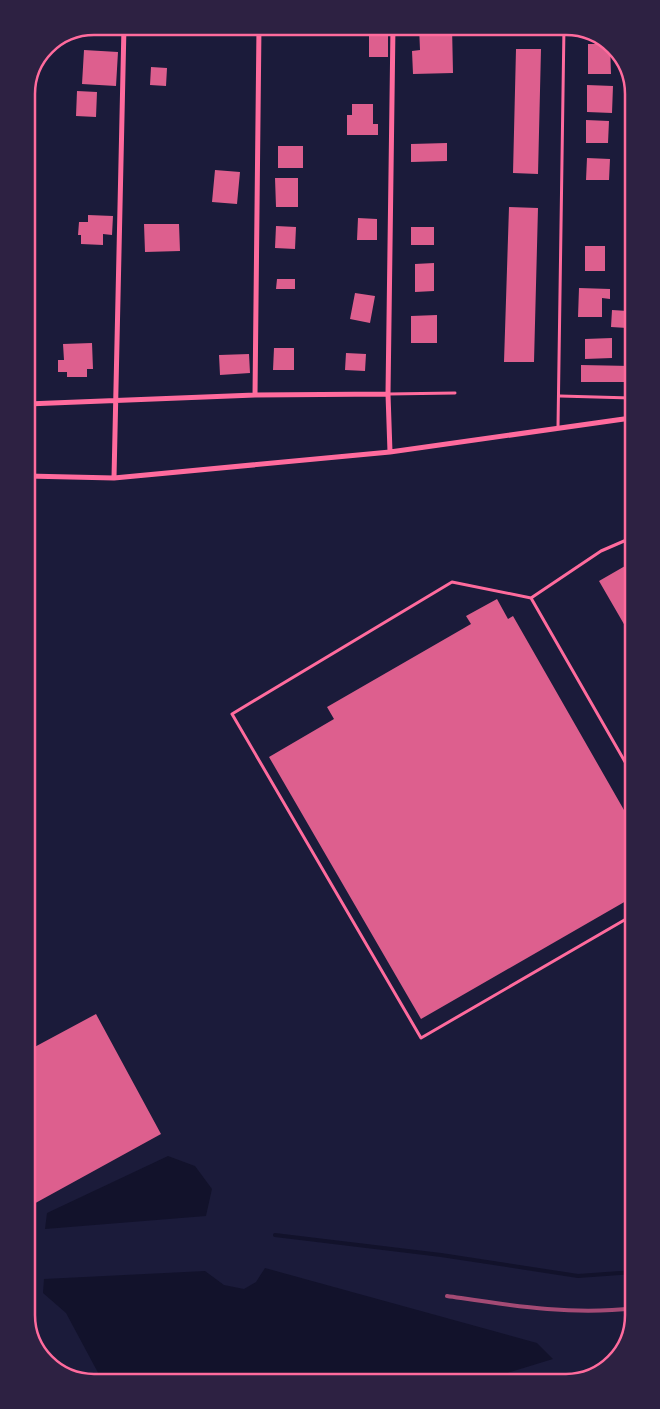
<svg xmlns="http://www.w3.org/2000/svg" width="660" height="1409" font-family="Inter,sans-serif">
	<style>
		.water { fill: #12122b }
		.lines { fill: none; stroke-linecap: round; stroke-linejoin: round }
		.stream { stroke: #12122b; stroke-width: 4 }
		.building { fill: #dd5f8e }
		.service { stroke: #ff6b9d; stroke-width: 3 }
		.minor { stroke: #ff6b9d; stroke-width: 5 }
		.rail { stroke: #a44b75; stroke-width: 4 }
		.rim { fill: none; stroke: #ff6b9d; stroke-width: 2.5 }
	</style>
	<rect width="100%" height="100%" fill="#1b1b3a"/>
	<path class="water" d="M 168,1156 L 195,1166 L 212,1189 L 206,1216 L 45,1229 L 47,1213 Z
		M 265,1268 L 537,1343 L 553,1359 L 504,1374 L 458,1380 L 103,1382 L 66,1313 L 43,1293 L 44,1279 L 205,1271 L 224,1285 L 244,1289 L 256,1282 Z"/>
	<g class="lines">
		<path class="stream" d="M 275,1235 L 441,1255 L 578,1276 L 634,1272"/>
	</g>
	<path class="building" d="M 150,26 L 177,26 L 177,32 L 149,31 Z
		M 419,26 L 452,26 L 453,73 L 413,74 L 412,51 L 420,50 Z
		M 369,31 L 388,31 L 388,57 L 369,57 Z
		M 588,44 L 610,44 L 611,74 L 588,74 Z
		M 516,49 L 541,49 L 538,174 L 513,173 Z
		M 84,50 L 118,52 L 116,86 L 82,84 Z
		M 151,67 L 167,68 L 166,86 L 150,85 Z
		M 587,85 L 613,86 L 612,113 L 587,112 Z
		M 77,91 L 97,92 L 96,117 L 76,116 Z
		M 26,96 L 30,96 L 31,123 L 26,124 Z
		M 352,104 L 373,104 L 373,124 L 378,124 L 378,135 L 347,135 L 347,115 L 352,115 Z
		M 586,120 L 609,121 L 608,143 L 586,143 Z
		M 27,134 L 34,134 L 34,158 L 27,158 Z
		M 447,143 L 447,161 L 411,162 L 411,144 Z
		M 278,146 L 303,146 L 303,168 L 278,168 Z
		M 587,158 L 610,159 L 609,180 L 586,180 Z
		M 215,170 L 240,172 L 237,204 L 212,202 Z
		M 27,174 L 31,174 L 31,195 L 27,195 Z
		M 275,178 L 298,178 L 298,207 L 276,207 Z
		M 509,207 L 538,208 L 534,362 L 504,362 Z
		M 88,215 L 113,216 L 112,235 L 103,234 L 103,245 L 81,244 L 81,235 L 78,235 L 79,222 L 88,222 Z
		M 358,218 L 377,219 L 377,240 L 357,240 Z
		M 144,224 L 179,224 L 180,251 L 145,252 Z
		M 276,226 L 296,227 L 295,249 L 275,248 Z
		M 411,227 L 434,227 L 434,245 L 411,245 Z
		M 585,246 L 605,246 L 605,271 L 585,271 Z
		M 434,263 L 434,291 L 415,292 L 415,264 Z
		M 277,279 L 295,279 L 295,289 L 276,289 Z
		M 579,288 L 610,289 L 610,299 L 602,298 L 602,317 L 578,317 Z
		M 355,293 L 375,296 L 370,323 L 350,319 Z
		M 612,310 L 628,311 L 627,328 L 611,327 Z
		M 437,315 L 437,343 L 411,343 L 411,316 Z
		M 612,338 L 612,358 L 585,359 L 585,339 Z
		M 92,343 L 93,369 L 87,369 L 87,377 L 67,377 L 67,372 L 58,372 L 58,360 L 64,360 L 63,344 Z
		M 274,348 L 294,348 L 294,370 L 273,370 Z
		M 346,353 L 366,354 L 365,371 L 345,370 Z
		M 249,354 L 250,373 L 220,375 L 219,355 Z
		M 581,365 L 631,366 L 631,382 L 581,382 Z
		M 632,562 L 632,638 L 599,581 Z
		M 497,599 L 508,619 L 513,616 L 632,824 L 633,897 L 421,1019 L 269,757 L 334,719 L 327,707 L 471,624 L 466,616 Z
		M 96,1014 L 161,1134 L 30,1206 L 29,1050 Z"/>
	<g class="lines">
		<path class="service" d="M 388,394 L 455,393
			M 560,396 L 631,398
			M 558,427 L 564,26
			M 631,538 L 601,551 L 531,598 L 452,582 L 232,714 L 421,1038 L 633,915
			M 531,598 L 632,774"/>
		<path class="minor" d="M 255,395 L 259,26
			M 27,404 L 255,395 L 388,394
			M 390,452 L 388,394 L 393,26
			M 27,476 L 114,478 L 390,452 L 631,418
			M 114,478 L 124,26"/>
		<path class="rail" d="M 447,1296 C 508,1305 572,1316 634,1308"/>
	</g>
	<path d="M0 0H660V1409H0ZM94 35H566A59 59 0 0 1 625 94V1315A59 59 0 0 1 566 1374H94A59 59 0 0 1 35 1315V94A59 59 0 0 1 94 35Z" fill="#2d2142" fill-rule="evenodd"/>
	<path class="rim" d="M94 35H566A59 59 0 0 1 625 94V1315A59 59 0 0 1 566 1374H94A59 59 0 0 1 35 1315V94A59 59 0 0 1 94 35Z"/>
</svg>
